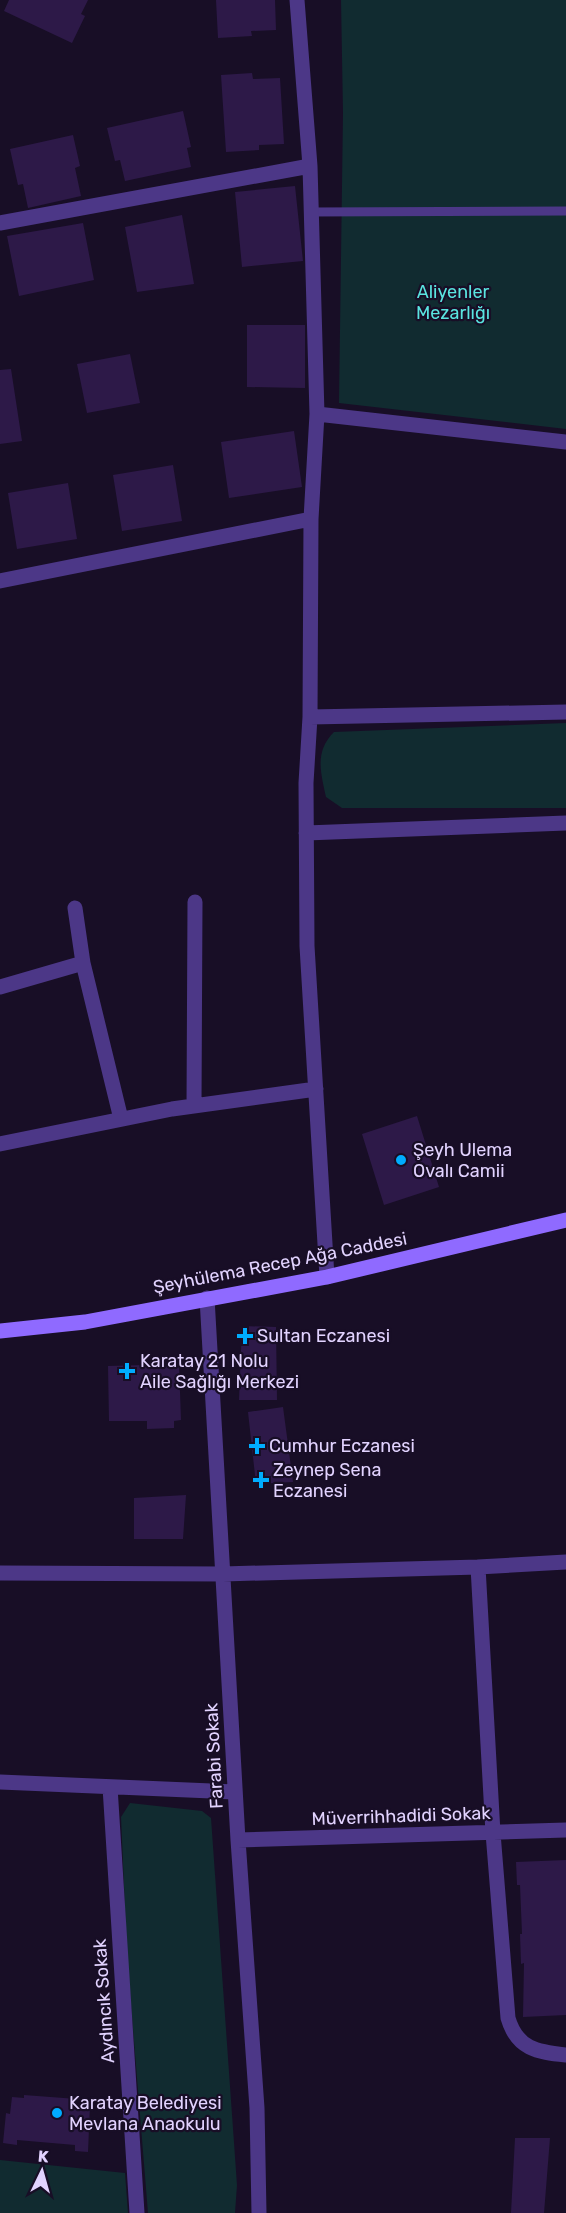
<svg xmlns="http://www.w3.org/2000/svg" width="566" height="2213" font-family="Rubik,sans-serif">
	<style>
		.green { fill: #112b30 }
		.building { fill: #2d1948 }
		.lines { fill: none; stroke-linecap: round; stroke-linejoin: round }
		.lane { stroke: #4c3787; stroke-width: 9 }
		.street { stroke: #4c3787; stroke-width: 15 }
		.secondary { stroke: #8f6aff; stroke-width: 15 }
		.poi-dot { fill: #00acfe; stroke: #180e26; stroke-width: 2 }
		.labels { text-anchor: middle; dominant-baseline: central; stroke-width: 4.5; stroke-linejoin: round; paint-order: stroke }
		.park-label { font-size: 18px; fill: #5ae4e0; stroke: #180e26 }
		.poi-label { font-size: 18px; fill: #e2d3ff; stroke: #180e26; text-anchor: start }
		.street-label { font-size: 18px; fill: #e2d3ff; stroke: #180e26 }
	</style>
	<rect width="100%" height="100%" fill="#180e26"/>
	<path class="green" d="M 341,0 L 566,0 L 566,429 L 339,403 L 343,113 Z
		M 566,723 L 566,808 L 342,808 L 326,797 C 321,773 314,752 334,732 Z
		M 130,1803 L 202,1811 L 211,1818 L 237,2185 L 235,2213 L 148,2213 L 127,1955 L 121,1817 Z
		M 0,2160 L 125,2173 L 128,2213 L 0,2213 Z"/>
	<path class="building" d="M 9,0 L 88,0 L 81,14 L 85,16 L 72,43 L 4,11 Z
		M 216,0 L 275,0 L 276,30 L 251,31 L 252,36 L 218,38 Z
		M 252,73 L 253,79 L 280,78 L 284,144 L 259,145 L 259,150 L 226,152 L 221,75 Z
		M 183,111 L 191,147 L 187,148 L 191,167 L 125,181 L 120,160 L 115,161 L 107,128 Z
		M 73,135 L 80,166 L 75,168 L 81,196 L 28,208 L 23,184 L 18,185 L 10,149 Z
		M 295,186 L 303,261 L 242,267 L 235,192 Z
		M 182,215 L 194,284 L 137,292 L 125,227 Z
		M 83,223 L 94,280 L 19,296 L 7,236 Z
		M 247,325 L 305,325 L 305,388 L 247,387 Z
		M 130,354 L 140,403 L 87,413 L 77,364 Z
		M 11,369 L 22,441 L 0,444 L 0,370 Z
		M 294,431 L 302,487 L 229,498 L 221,442 Z
		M 173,465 L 182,521 L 122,531 L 113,475 Z
		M 68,483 L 77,539 L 17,549 L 8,493 Z
		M 417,1116 L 439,1187 L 384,1205 L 362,1134 Z
		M 242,1326 L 276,1327 L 277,1400 L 239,1400 Z
		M 179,1364 L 181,1420 L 174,1421 L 174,1428 L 147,1429 L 147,1421 L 109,1421 L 108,1366 Z
		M 283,1407 L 293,1482 L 256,1484 L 248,1412 Z
		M 186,1495 L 183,1539 L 134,1539 L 134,1498 Z
		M 566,1860 L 566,2015 L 523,2017 L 524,1963 L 521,1964 L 520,1934 L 522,1934 L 520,1885 L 517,1885 L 516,1862 Z
		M 24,2095 L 77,2099 L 76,2104 L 90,2105 L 88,2152 L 75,2151 L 75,2145 L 17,2140 L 17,2145 L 3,2143 L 6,2113 L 10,2114 L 12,2097 L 24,2098 Z
		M 515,2138 L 550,2138 L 544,2213 L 511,2213 Z"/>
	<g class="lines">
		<path class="lane" d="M 311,212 L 566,211"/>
		<path class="street" d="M 297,0 L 310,166 L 317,414 L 311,519 L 310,717 L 306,783 L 307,946 L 327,1277
			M 0,223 L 310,166
			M 317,414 L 566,442
			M 0,581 L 311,519
			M 310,717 L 566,712
			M 306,833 L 566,823
			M 75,908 L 83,963 L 121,1119
			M 0,987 L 83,963
			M 194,1106 L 195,902
			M 0,1144 L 172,1109 L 316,1089
			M 207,1298 L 238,1840 L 257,2108 L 259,2213
			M 478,1567 L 493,1833 L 508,2018 C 517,2049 537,2052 566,2055
			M 0,1573 L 223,1574 L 478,1567 L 566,1562
			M 0,1782 L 235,1792
			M 110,1787 L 137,2213
			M 238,1840 L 566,1830"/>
		<path class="secondary" d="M 0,1331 L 85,1322 L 327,1277 L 566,1220"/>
	</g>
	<g class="poi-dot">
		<circle cx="401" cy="1160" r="6"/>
		<path d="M242 1327h6v6h6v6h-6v6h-6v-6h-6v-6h6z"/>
		<path d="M124 1362h6v6h6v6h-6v6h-6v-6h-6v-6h6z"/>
		<path d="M254 1437h6v6h6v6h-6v6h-6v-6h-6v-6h6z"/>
		<path d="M258 1471h6v6h6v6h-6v6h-6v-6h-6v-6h6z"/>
		<circle cx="57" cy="2113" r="6"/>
	</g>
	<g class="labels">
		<g class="park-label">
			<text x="453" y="292">Aliyenler<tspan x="453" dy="21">Mezarlığı</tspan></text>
		</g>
		<g class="poi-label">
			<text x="413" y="1150">Şeyh Ulema<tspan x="413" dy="21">Ovalı Camii</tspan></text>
			<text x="257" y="1336">Sultan Eczanesi</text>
			<text x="140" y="1361">Karatay 21 Nolu<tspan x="140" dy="21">Aile Sağlığı Merkezi</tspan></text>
			<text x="269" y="1446">Cumhur Eczanesi</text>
			<text x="273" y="1470">Zeynep Sena<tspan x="273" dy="21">Eczanesi</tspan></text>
			<text x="69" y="2103">Karatay Belediyesi<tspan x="69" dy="21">Mevlana Anaokulu</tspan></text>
		</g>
		<g class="street-label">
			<text transform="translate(280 1263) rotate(-11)">Şeyhülema Recep Ağa Caddesi</text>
			<text transform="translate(214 1756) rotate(-93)">Farabi Sokak</text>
			<text transform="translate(401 1816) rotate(-2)">Müverrihhadidi Sokak</text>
			<text transform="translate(104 2001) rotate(-94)">Aydıncık Sokak</text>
		</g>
	</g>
	<g transform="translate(42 2171) rotate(5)" stroke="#180e26" stroke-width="4.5" paint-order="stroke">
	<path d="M0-4.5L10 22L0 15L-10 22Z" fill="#e2d3ff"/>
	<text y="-9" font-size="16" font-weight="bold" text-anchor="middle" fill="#e2d3ff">K</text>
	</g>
</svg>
